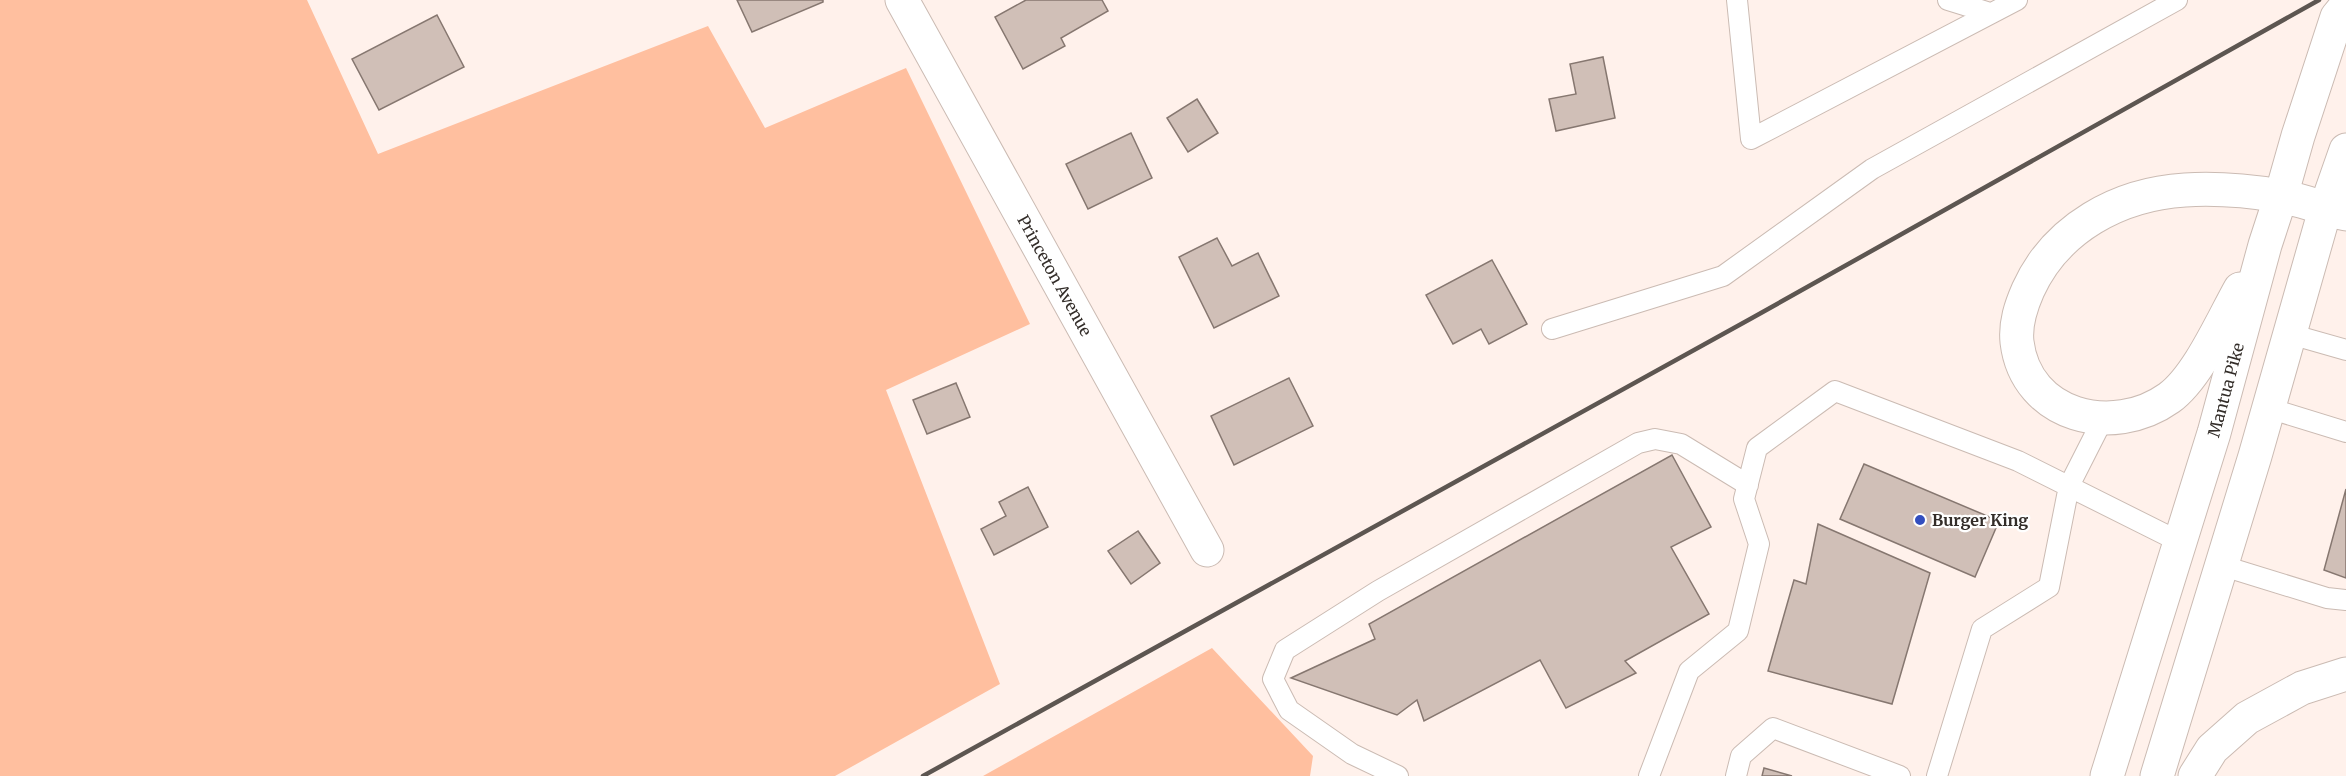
<svg xmlns="http://www.w3.org/2000/svg" width="2346" height="776" font-family="Merriweather,serif">
	<style>
		.green { fill: #ffbf9f }
		.building { fill: #d0bfb7; stroke: #867770; stroke-width: 1.5 }
		.lines { fill: none; stroke-linecap: round; stroke-linejoin: round }
		.lane-casing { stroke: #cbbbb3; stroke-width: 22 }
		.street-casing { stroke: #cbbbb3; stroke-width: 35 }
		.primary-casing { stroke: #cbbbb3; stroke-width: 35 }
		.lane { stroke: #fff; stroke-width: 20 }
		.street { stroke: #fff; stroke-width: 33 }
		.primary { stroke: #fff; stroke-width: 33 }
		.rail { stroke: #5d5651; stroke-width: 4.5 }
		.poi-dot { fill: #324ebf; stroke: #fff; stroke-width: 2 }
		.labels { text-anchor: middle; dominant-baseline: central; stroke-width: 4.5; stroke-linejoin: round; paint-order: stroke }
		.street-label { font-size: 16px; fill: #332d29; stroke: #fff }
		.poi-label { font-size: 16px; font-weight: bold; fill: #332d29; stroke: #fff; text-anchor: start }
	</style>
	<rect width="100%" height="100%" fill="#fff1eb"/>
	<path class="green" d="M 0,0 L 307,0 L 378,154 L 708,26 L 765,128 L 906,68 L 1030,324 L 886,390 L 1000,684 L 835,776 L 0,776 Z
		M 1212,648 L 1313,756 L 1310,776 L 983,776 Z"/>
	<path class="building" d="M 737,0 L 823,0 L 823,2 L 752,32 Z
		M 1026,0 L 1102,0 L 1108,11 L 1061,38 L 1065,46 L 1023,69 L 995,17 Z
		M 437,15 L 464,67 L 379,110 L 352,59 Z
		M 1603,57 L 1615,118 L 1556,131 L 1549,99 L 1576,94 L 1570,64 Z
		M 1197,99 L 1218,133 L 1188,152 L 1167,118 Z
		M 1131,133 L 1152,178 L 1088,209 L 1066,164 Z
		M 1217,238 L 1232,266 L 1258,253 L 1279,296 L 1214,328 L 1179,257 Z
		M 1492,260 L 1527,324 L 1489,344 L 1481,329 L 1453,344 L 1426,295 Z
		M 1289,378 L 1313,426 L 1234,465 L 1211,416 Z
		M 956,383 L 970,417 L 927,434 L 913,400 Z
		M 1672,455 L 1711,527 L 1671,547 L 1709,614 L 1625,661 L 1636,673 L 1566,708 L 1540,660 L 1424,721 L 1417,700 L 1397,715 L 1291,678 L 1375,639 L 1369,624 Z
		M 1864,464 L 1999,521 L 1975,577 L 1840,519 Z
		M 1028,487 L 1048,527 L 994,555 L 981,529 L 1006,516 L 999,502 Z
		M 2346,489 L 2346,578 L 2324,570 Z
		M 1818,524 L 1930,573 L 1892,704 L 1768,671 L 1794,580 L 1806,584 Z
		M 1138,531 L 1160,563 L 1131,584 L 1108,551 Z
		M 1764,768 L 1792,776 L 1762,776 Z"/>
	<g class="lines">
		<g class="lane-casing">
			<path id="lane" d="M 1737,0 L 1751,139 L 2017,0
				M 1948,0 L 1990,13
				M 1552,329 L 1723,276 L 1872,169 L 2177,0
				M 2290,334 L 2346,350
				M 2268,408 L 2346,432
				M 2220,565 L 2327,598 L 2346,600
				M 1398,776 L 1352,754 L 1289,710 L 1273,679 L 1285,650 L 1378,591 L 1638,443 L 1655,439 L 1681,444 L 1748,485
				M 1649,776 L 1689,671 L 1738,631 L 1759,544 L 1744,499 L 1757,448 L 1835,391 L 2018,461 L 2180,542
				M 1736,776 L 1741,756 L 1773,728 L 1900,776
				M 1937,776 L 1982,629 L 2049,587 L 2069,486 L 2103,419"/>
		</g>
		<g class="street-casing">
			<g id="street">
				<path id="s1" d="M 902,0 L 1207,550"/>
			</g>
		</g>
		<g class="primary-casing">
			<g id="primary">
				<path d="M 2240,289 C 2222,321 2198,377 2169,398 C 2113,438 2026,417 2017,342 C 2015,323 2021,306 2028,290 C 2056,228 2119,194 2185,190 C 2216,188 2250,191 2280,196 C 2302,200 2324,209 2346,214"/>
				<path id="s2" d="M 2107,776 L 2214,433 L 2265,245 L 2281,196 L 2298,136 L 2337,17 L 2346,6"/>
				<path d="M 2157,776 L 2255,456 L 2325,210 L 2346,150"/>
				<path d="M 2195,776 L 2212,749 L 2247,718 L 2302,688 L 2346,674"/>
			</g>
		</g>
		<use href="#lane" class="lane"/>
		<use href="#street" class="street"/>
		<use href="#primary" class="primary"/>
		<path class="rail" d="M 923,776 L 1752,318 L 2319,0"/>
	</g>
	<circle class="poi-dot" cx="1920" cy="520" r="6"/>
	<g class="labels">
		<g class="street-label">
			<text stroke="none"><textPath href="#s1" startOffset="315">Princeton Avenue</textPath></text>
			<text stroke="none"><textPath href="#s2" startOffset="404">Mantua Pike</textPath></text>
		</g>
		<g class="poi-label">
			<text x="1932" y="520">Burger King</text>
		</g>
	</g>
</svg>
